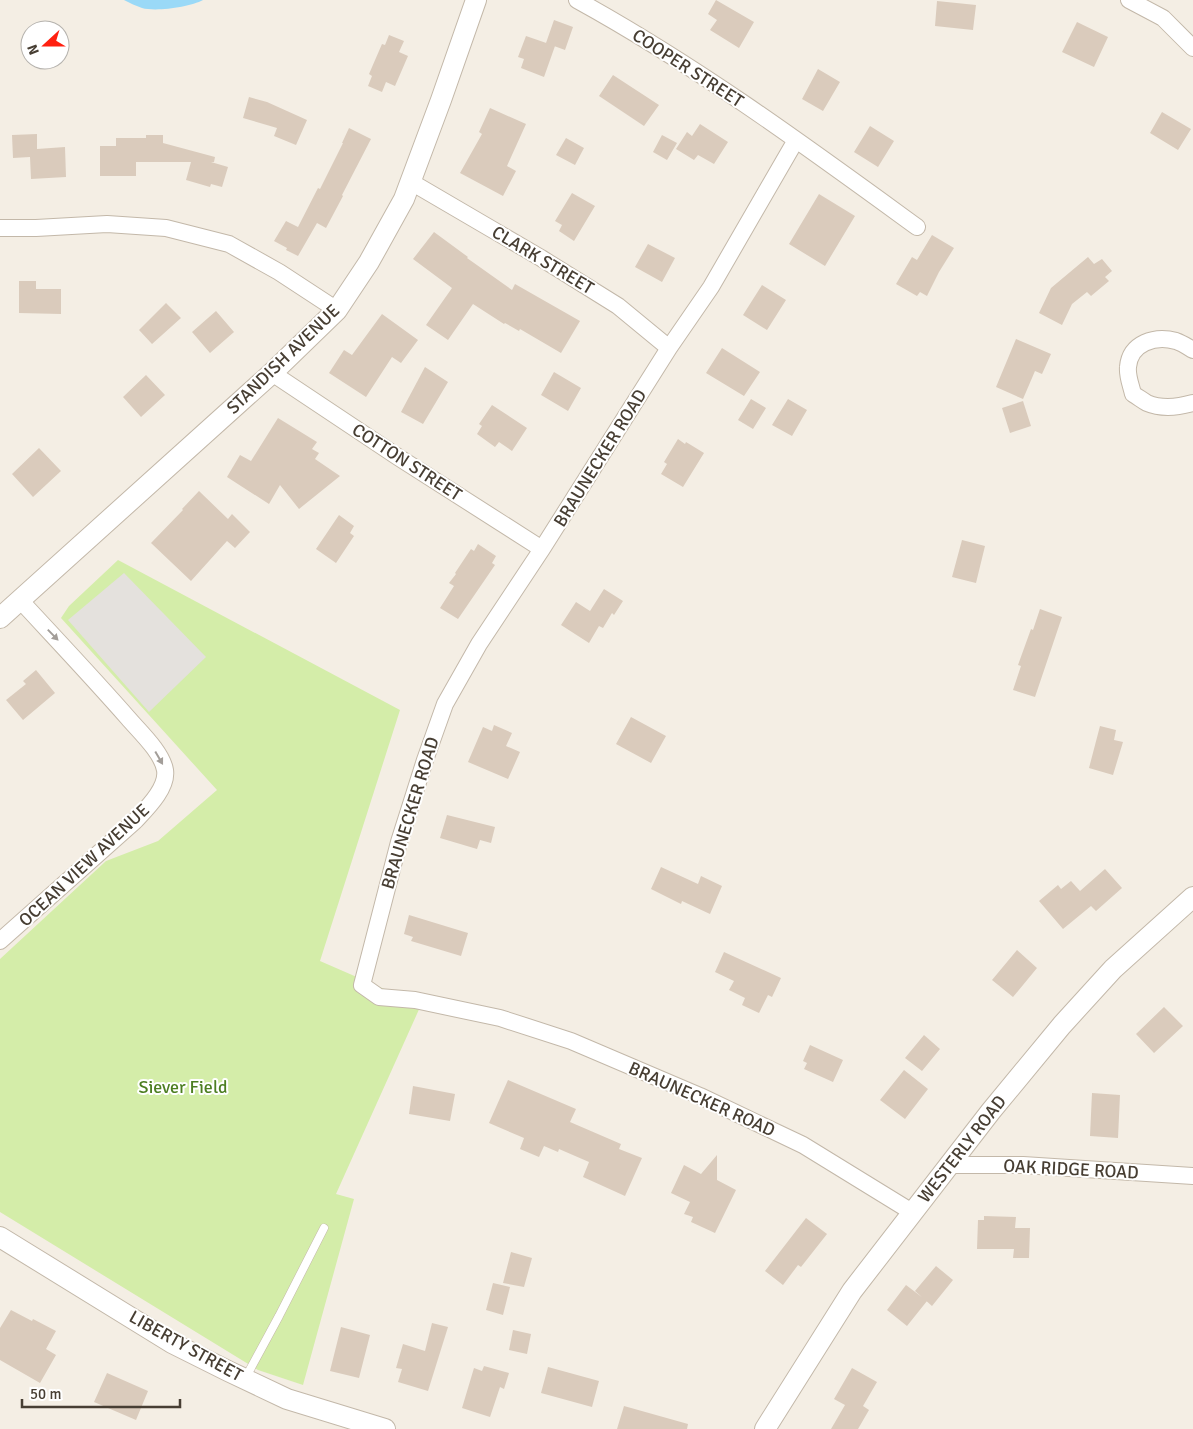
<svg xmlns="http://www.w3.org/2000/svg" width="1193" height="1429" font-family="Signika,sans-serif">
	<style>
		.green { fill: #d4eda9 }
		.parking { fill: #e4e1dd }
		.water { fill: #9ad9f7 }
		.building { fill: #dacbbc }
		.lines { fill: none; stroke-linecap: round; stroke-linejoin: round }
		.service-casing { stroke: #c3b8a9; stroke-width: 9 }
		.minor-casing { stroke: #c3b8a9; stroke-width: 18 }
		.tertiary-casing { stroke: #c3b8a9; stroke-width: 22 }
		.service { stroke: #fff; stroke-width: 8 }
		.minor { stroke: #fff; stroke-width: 16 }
		.tertiary { stroke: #fff; stroke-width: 20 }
		.oneway { fill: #a39e99 }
		.labels { text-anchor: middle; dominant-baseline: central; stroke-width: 4; stroke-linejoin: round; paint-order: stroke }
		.street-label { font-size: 18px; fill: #473e33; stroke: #fff }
		.park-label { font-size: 18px; fill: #4c7e21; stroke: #fff }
	</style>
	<rect width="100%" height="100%" fill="#f4eee4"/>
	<path class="green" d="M 118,560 L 400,710 L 320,961 L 421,1005 L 336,1194 L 354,1199 L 303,1385 L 258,1370 L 0,1212 L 0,959 L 106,861 L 158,841 L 217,790 L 61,618 L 69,606 Z"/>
	<path class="parking" d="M 124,573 L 206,657 L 149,712 L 68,620 Z"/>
	<path class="water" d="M 124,0 L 203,0 C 190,7 156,12 142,8 C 136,6 130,3 124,0 Z"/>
	<path class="building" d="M 716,0 L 754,22 L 739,48 L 710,30 L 717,20 L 708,14 Z
		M 937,1 L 976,5 L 973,30 L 935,26 Z
		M 554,20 L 573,27 L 565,50 L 546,43 Z
		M 1077,22 L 1108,37 L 1094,67 L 1062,52 Z
		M 389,35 L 404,41 L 399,52 L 408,56 L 395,86 L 386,82 L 382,92 L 368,86 L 372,76 L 369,74 L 382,44 L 385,45 Z
		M 526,36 L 555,46 L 544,77 L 521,68 L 524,59 L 518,57 Z
		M 818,69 L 840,82 L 823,111 L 802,99 Z
		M 613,75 L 659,105 L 644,126 L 599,96 Z
		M 249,97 L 267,102 L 307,120 L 296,145 L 274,136 L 277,128 L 243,118 Z
		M 490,108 L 526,124 L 507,166 L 516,171 L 503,196 L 460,173 L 482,134 L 479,132 Z
		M 1162,112 L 1191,129 L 1178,150 L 1150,133 Z
		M 700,124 L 728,142 L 714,164 L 698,155 L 694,160 L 676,149 L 687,132 L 692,136 Z
		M 870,126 L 894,141 L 878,167 L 854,152 Z
		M 349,128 L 371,139 L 342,195 L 343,196 L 326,228 L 317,223 L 298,256 L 286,250 L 287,248 L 274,241 L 286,221 L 298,227 L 318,188 L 320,189 L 343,143 L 342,143 Z
		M 37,134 L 37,149 L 65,147 L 66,177 L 31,179 L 30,157 L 13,158 L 12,135 Z
		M 146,135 L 163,135 L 163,143 L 215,157 L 214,162 L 211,162 L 228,167 L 222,187 L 211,184 L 210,187 L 186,180 L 191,162 L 136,162 L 136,176 L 100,176 L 100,146 L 116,146 L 116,138 L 146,138 Z
		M 662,135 L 677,143 L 667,160 L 653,152 Z
		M 566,138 L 584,148 L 575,165 L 556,155 Z
		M 572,193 L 595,206 L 574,241 L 559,231 L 562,225 L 555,221 Z
		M 819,194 L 855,216 L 825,266 L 789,244 Z
		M 434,232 L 468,257 L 467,258 L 512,290 L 515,284 L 580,321 L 561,353 L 520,329 L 519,331 L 505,323 L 504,324 L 473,304 L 448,340 L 426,325 L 452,288 L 413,259 Z
		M 932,235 L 954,248 L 939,272 L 927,296 L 920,292 L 917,296 L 896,284 L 912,257 L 917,260 Z
		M 648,244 L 675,258 L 662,282 L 635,267 Z
		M 1088,257 L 1094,264 L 1102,259 L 1112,271 L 1105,277 L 1109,281 L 1091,296 L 1087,292 L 1072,304 L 1062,325 L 1039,313 L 1051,288 Z
		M 19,281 L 36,281 L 36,289 L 61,289 L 61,314 L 19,313 Z
		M 762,285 L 786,300 L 767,330 L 743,315 Z
		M 166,303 L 181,318 L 152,344 L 139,330 Z
		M 216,311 L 234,332 L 210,353 L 192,332 Z
		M 382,314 L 418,340 L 401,363 L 392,357 L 366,397 L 329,373 L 344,350 L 352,355 Z
		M 1016,339 L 1051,354 L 1042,374 L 1035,371 L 1023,399 L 996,387 Z
		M 722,348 L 760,372 L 744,396 L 706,373 Z
		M 425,367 L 448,382 L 423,424 L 401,412 Z
		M 554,372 L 581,388 L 568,411 L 541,395 Z
		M 146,375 L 165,395 L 141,417 L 123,397 Z
		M 751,399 L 766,408 L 753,429 L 738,420 Z
		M 788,399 L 807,410 L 792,436 L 772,425 Z
		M 1023,401 L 1031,426 L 1010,433 L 1002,408 Z
		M 492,405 L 527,428 L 512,451 L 499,442 L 495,447 L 477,434 L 482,426 L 479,424 Z
		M 278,418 L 317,442 L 312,449 L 319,453 L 315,459 L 340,476 L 299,509 L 280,485 L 269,504 L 227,477 L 240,455 L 251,461 Z
		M 678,439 L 685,444 L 686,442 L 704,453 L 683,487 L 661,474 L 667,464 L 664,462 Z
		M 39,448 L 61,471 L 33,497 L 12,474 Z
		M 199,491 L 228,519 L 232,514 L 250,532 L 235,548 L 227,541 L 191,581 L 151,543 L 183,510 L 182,509 Z
		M 339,515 L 354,526 L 350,533 L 354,536 L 336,563 L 316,549 Z
		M 962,540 L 985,546 L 976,583 L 952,577 Z
		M 478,544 L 496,556 L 492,563 L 495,565 L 458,619 L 440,608 L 454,586 L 449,583 L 456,574 L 455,573 L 471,549 L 474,551 Z
		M 604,589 L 623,601 L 614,615 L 612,613 L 603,628 L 599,626 L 589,643 L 561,625 L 576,602 L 590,611 Z
		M 1040,609 L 1062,617 L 1035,697 L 1013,690 L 1021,666 L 1018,665 L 1031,629 L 1033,630 Z
		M 36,670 L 55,693 L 23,720 L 6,700 L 26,684 L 23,681 Z
		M 631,717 L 666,736 L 651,763 L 616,744 Z
		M 494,725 L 512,733 L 506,746 L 520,752 L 508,779 L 468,762 L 483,727 L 492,731 Z
		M 1100,726 L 1116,730 L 1114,740 L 1123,742 L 1113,775 L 1089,768 Z
		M 447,815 L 495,827 L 491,843 L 480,840 L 477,849 L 440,838 Z
		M 661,867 L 698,884 L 701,876 L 722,886 L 710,914 L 682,901 L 681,904 L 651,889 Z
		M 1105,869 L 1122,888 L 1096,911 L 1091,906 L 1063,929 L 1039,901 L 1058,885 L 1061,889 L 1071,881 L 1080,891 Z
		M 409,915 L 468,933 L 461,956 L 411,941 L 413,937 L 404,934 Z
		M 1017,950 L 1037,968 L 1013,997 L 992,980 Z
		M 724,952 L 781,978 L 772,997 L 768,995 L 759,1013 L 742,1005 L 745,998 L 729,990 L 734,981 L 715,972 Z
		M 1164,1007 L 1183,1026 L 1154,1053 L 1136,1034 Z
		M 924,1035 L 940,1049 L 922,1071 L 905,1058 Z
		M 810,1045 L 843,1060 L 833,1082 L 804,1069 L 807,1063 L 803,1061 Z
		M 904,1070 L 928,1089 L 905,1119 L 880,1100 Z
		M 508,1080 L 576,1109 L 570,1122 L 621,1144 L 619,1149 L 642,1158 L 625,1196 L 583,1177 L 589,1162 L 559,1149 L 558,1152 L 544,1146 L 539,1157 L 520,1149 L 524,1138 L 489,1123 Z
		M 413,1086 L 455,1094 L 450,1121 L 409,1114 Z
		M 1092,1093 L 1120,1095 L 1118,1138 L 1090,1136 Z
		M 717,1155 L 717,1180 L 736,1190 L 715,1233 L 691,1222 L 693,1217 L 684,1214 L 690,1202 L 671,1193 L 684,1165 L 701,1174 Z
		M 984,1216 L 1016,1217 L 1015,1228 L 1030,1228 L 1029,1258 L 1013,1258 L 1014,1249 L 977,1249 L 978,1220 L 984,1220 Z
		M 806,1218 L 827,1234 L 801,1267 L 798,1265 L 783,1285 L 765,1271 Z
		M 511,1252 L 532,1258 L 524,1287 L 503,1283 Z
		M 936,1266 L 953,1280 L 932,1306 L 915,1291 Z
		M 493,1283 L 510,1287 L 503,1315 L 486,1310 Z
		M 906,1285 L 927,1301 L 907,1326 L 887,1310 Z
		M 11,1310 L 32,1321 L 33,1319 L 56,1331 L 46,1349 L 56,1355 L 40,1383 L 0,1360 L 0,1328 Z
		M 432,1323 L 448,1327 L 428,1391 L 398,1382 L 402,1369 L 396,1368 L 403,1344 L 425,1351 Z
		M 341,1327 L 370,1335 L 359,1378 L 330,1371 Z
		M 513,1330 L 531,1334 L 527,1354 L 509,1350 Z
		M 484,1366 L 509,1373 L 504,1389 L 500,1387 L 490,1417 L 462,1408 L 474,1368 L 482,1371 Z
		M 548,1367 L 599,1381 L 592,1407 L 541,1393 Z
		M 852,1368 L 877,1382 L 863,1406 L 869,1410 L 858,1429 L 831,1429 L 845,1405 L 834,1399 Z
		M 107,1373 L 148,1391 L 136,1420 L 94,1402 Z
		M 624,1406 L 688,1424 L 687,1429 L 617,1429 Z"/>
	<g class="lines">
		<g class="service-casing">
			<path id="service" d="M 246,1377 L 279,1316 L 324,1228"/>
		</g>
		<g class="minor-casing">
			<path id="minor" d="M 577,0 C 697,66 807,147 917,227
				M 1129,0 L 1163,18 L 1193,48
				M 796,140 L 711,287 L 669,348 L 542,549 L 479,644 L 445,704 L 425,760 L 399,842 L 362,985 L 379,997 L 415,1000 L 500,1018 L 571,1041 L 700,1096 L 803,1145 L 912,1212
				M 411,182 L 541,258 L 618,306 L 669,348
				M 0,228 L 36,228 L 107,224 L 166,228 L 229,244 L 279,272 L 337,310
				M 1193,350 C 1188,347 1182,343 1176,341 C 1155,335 1130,343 1128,367 C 1127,376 1131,385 1133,394 C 1138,397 1142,400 1147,403 C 1161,409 1179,407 1193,403
				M 272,373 L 398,457 L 542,549
				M 0,941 L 135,821 C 146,809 168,788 165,770 C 162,752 139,731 128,718 C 93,678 56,639 20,600
				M 949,1165 L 1023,1165 L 1193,1176"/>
		</g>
		<g class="tertiary-casing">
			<path id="tertiary" d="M 0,618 L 272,373 L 337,310 L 369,262 L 404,199 L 441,100 L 476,0
				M 0,1237 L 172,1343 L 228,1371 L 287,1399 L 385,1429
				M 765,1429 L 852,1291 L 991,1111 L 1062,1025 L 1113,969 L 1193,897"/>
		</g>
		<use href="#service" class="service"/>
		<use href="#minor" class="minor"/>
		<use href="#tertiary" class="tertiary"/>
	</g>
	<defs><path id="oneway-solid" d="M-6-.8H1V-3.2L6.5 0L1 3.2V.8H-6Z" transform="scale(1.25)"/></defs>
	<g class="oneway">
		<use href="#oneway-solid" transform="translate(53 635) rotate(46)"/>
		<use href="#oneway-solid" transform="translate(159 758) rotate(60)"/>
	</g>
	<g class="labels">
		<g class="street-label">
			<text transform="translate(688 68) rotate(33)">COOPER STREET</text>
			<text transform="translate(543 260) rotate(31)">CLARK STREET</text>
			<text transform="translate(283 359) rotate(-44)">STANDISH AVENUE</text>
			<text transform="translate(600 458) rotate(-58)">BRAUNECKER ROAD</text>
			<text transform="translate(407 462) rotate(33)">COTTON STREET</text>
			<text transform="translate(410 813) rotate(-73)">BRAUNECKER ROAD</text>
			<text transform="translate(84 865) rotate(-43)">OCEAN VIEW AVENUE</text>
			<text transform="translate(702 1099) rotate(24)">BRAUNECKER ROAD</text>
			<text transform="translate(962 1149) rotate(-52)">WESTERLY ROAD</text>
			<text transform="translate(1071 1169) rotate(3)">OAK RIDGE ROAD</text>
			<text transform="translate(186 1346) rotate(29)">LIBERTY STREET</text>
		</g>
		<g class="park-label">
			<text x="183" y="1087">Siever Field</text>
		</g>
	</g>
	<g transform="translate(45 45) rotate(249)"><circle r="24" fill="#ffffff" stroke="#b5b2ad"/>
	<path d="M0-4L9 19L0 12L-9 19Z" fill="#ff2010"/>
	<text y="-8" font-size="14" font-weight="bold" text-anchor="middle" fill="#473e33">N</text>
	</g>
	<path d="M22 1399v8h158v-8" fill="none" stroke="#473e33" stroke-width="2.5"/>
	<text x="30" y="1399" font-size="15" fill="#473e33" stroke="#ffffff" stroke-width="4" paint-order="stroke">50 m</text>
</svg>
